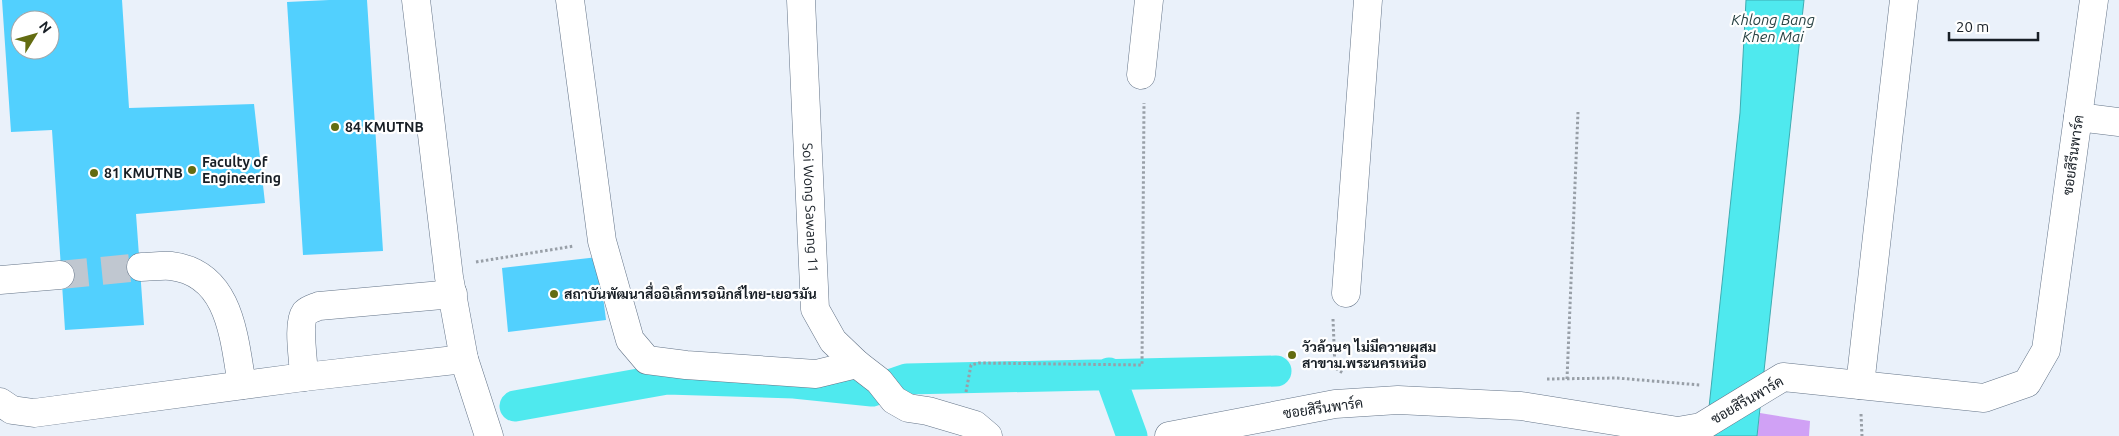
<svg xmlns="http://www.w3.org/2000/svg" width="2119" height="436" font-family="Ubuntu,Sarabun,sans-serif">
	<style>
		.forest { fill: #d0a1f5 }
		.water { fill: #4fe9ee; stroke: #3eacb2 }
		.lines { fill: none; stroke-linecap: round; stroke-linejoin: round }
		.canal { stroke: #4fe9ee; stroke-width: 31 }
		.building { fill: #52d0fe; fill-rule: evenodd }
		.minor-tunnel { stroke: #c0c7d0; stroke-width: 28; stroke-dasharray: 28 14; stroke-linecap: butt }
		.minor-casing { stroke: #647488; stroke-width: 29 }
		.path { stroke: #989fa7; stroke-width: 3; stroke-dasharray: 2.5 2.5; stroke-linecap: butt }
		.minor { stroke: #fff; stroke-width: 28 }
		.poi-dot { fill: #636c11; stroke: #fff; stroke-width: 2 }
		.labels { text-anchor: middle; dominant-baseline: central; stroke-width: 4.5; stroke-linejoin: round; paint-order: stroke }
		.poi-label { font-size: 14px; font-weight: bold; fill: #181f26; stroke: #fff; text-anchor: start }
		.street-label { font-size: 14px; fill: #181f26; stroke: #fff }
		.water-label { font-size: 15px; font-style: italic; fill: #284243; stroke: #fff }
	</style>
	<rect width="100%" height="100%" fill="#eaf1fa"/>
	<path class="forest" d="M 1760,413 L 1810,421 L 1809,436 L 1757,436 Z"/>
	<path class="water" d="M 1746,0 L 1804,0 L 1757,436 L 1706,436 L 1740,113 Z"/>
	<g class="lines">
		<path class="canal" d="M 1109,373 L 1132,436
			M 515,406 L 667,379 L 794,383 L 872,391 L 907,379 L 1276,371"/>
	</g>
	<path class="building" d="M 2,0 L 122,0 L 129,108 L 254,104 L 265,203 L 136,214 L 144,325 L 65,330 L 52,130 L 11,132 ZM 20,20 L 50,20 L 50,50 L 20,50 Z
		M 329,0 L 367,0 L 383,251 L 303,255 L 287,2 Z
		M 598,257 L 606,320 L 508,332 L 502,268 Z"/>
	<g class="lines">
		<path class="minor-tunnel" d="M 60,275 L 141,267"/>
		<g class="minor-casing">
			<g id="minor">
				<path d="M 416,0 L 449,277 L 464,359 L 489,436"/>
				<path d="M 570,0 L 602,241 L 630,340 L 647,360 L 686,365 L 816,374 L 857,364"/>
				<path id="s1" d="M 801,0 L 815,309 L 833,341 L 857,364 L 879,381 L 894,400 L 908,408 L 928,411 L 975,425 L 988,436"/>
				<path d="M 1141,75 L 1149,0"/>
				<path d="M 2078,117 L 2119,122"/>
				<path d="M 141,267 C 150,267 162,265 171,266 C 231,273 234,339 242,385"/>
				<path d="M 0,280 L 60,275"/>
				<path d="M 1346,293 L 1368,0"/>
				<path d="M 304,377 C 304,363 297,324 305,313 C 309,309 314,308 319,306 L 453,294"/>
				<path d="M 1860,385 L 1904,0"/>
				<path d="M 0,402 L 12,410 L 34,413 L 304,377 L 464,359"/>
				<path d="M 1169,436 L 1335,404 L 1398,400 L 1521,406 L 1678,431 L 1701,427 L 1783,377 L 1984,398 L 2027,383 L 2046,350 L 2094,0"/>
			</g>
		</g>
		<path class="path" d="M 476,262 L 574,246
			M 1333,319 L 1335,368 L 1343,373
			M 1547,379 L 1617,378 L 1700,385
			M 1567,379 L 1578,112
			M 966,392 L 971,365 L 979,363 L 1142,365 L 1144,103
			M 1861,414 L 1862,436"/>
		<use href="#minor" class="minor"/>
	</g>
	<g class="poi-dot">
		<circle cx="335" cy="127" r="5"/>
		<circle cx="192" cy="170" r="5"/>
		<circle cx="94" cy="173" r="5"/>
		<circle cx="554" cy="294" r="5"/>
		<circle cx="1292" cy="355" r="5"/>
	</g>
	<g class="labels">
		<g class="poi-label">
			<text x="345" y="127">84 KMUTNB</text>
			<text x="202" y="162">Faculty of<tspan x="202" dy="16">Engineering</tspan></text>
			<text x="104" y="173">81 KMUTNB</text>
			<text x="564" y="294">สถาบันพัฒนาสื่ออิเล็กทรอนิกส์ไทย-เยอรมัน</text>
			<text x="1302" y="347">วัวล้วนๆ ไม่มีควายผสม<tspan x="1302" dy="16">สาขาม.พระนครเหนือ</tspan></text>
		</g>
		<g class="street-label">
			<text transform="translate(2073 155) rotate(-82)">ซอยสิรีนพาร์ค</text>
			<text stroke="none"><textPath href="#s1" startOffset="208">Soi Wong Sawang 11</textPath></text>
			<text transform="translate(1747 400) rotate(-30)">ซอยสิรีนพาร์ค</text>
			<text transform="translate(1323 408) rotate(-8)">ซอยสิรีนพาร์ค</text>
		</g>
		<g class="water-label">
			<text x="1773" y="19">Khlong Bang<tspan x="1773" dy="17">Khen Mai</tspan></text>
		</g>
	</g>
	<g transform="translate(35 35) rotate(53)"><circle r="24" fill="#ffffff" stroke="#a3a5a8"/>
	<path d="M0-4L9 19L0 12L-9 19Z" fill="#636c11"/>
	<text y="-8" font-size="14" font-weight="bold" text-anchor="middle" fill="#181f26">N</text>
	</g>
	<path d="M1949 32v8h89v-8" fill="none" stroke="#181f26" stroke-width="2.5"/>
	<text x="1956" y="32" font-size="15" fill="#181f26" stroke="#ffffff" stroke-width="4" paint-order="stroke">20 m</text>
</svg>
